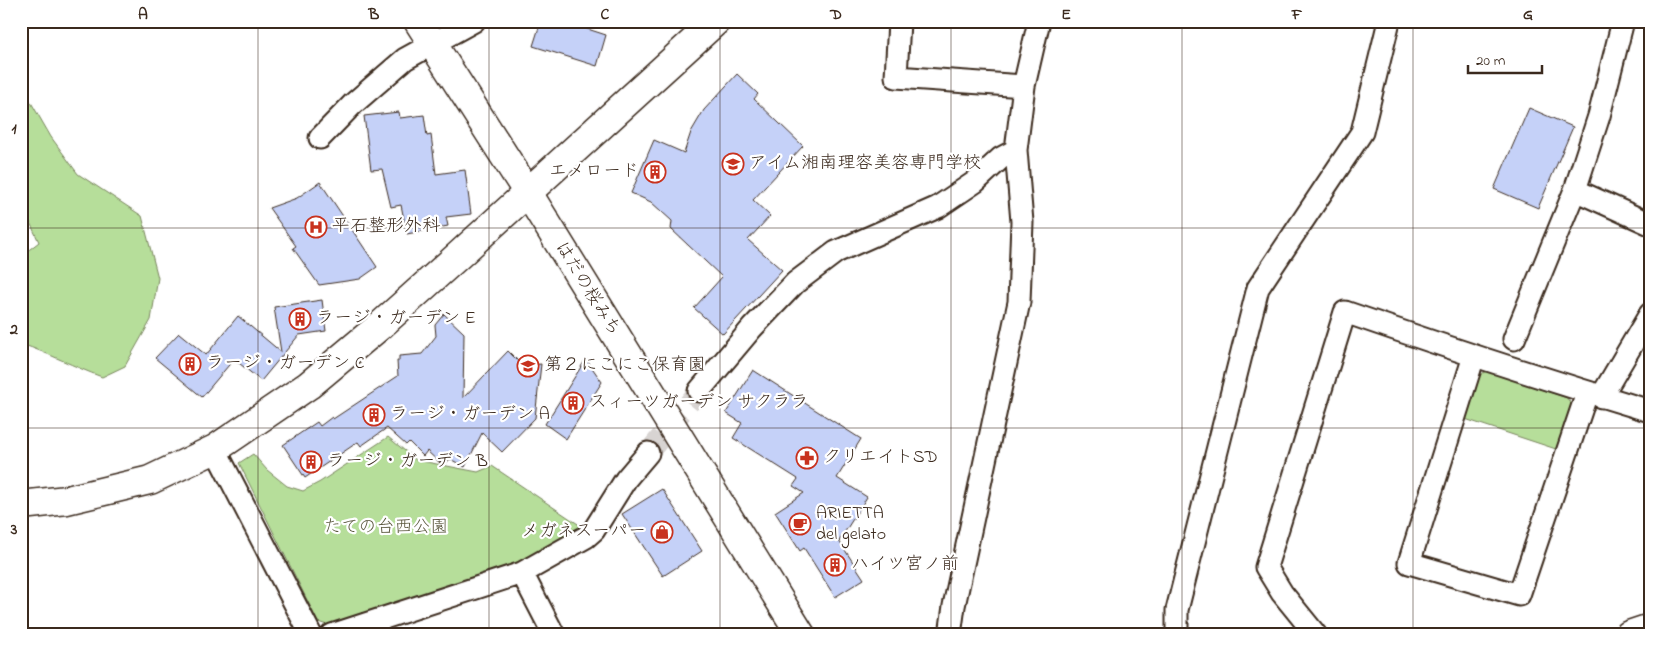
<svg xmlns="http://www.w3.org/2000/svg" width="1671" height="656" font-family="'Indie Flower','Klee One',sans-serif">
	<style>
		.green { fill: #b6de9a; stroke: #78845c }
		.building { fill: #c5d1f8; stroke: #3b2a1e }
		.lines { fill: none; stroke-linecap: round; stroke-linejoin: round }
		.street-tunnel { stroke: #d8d4d2; stroke-width: 21; stroke-dasharray: 21 11; stroke-linecap: butt }
		.street-casing { stroke: #3b2a1e; stroke-width: 25 }
		.secondary-casing { stroke: #3b2a1e; stroke-width: 31 }
		.primary-casing { stroke: #3b2a1e; stroke-width: 31 }
		.street { stroke: #fff; stroke-width: 21 }
		.secondary { stroke: #fff; stroke-width: 28 }
		.primary { stroke: #fff; stroke-width: 28 }
		.grid { fill: none; stroke: #3b2a1e; stroke-width: 1; stroke-opacity: 0.55 }
		.labels { text-anchor: middle; dominant-baseline: central; stroke-width: 4.5; stroke-linejoin: round; paint-order: stroke }
		.poi-label { font-size: 18px; fill: #3b2a1e; stroke: #fff; text-anchor: start }
		.street-label { font-size: 18px; fill: #3b2a1e; stroke: #fff }
		.park-label { font-size: 18px; fill: #5a573d; stroke: #fff }
		.neatline { fill: none; stroke: #3b2a1e; stroke-width: 2 }
		.grid-label { font-size: 16px; text-anchor: middle; font-weight: bold; fill: #3b2a1e }
	</style>
	<rect width="100%" height="100%" fill="#fff"/>
	<filter id="ink" filterUnits="userSpaceOnUse"><feTurbulence type="fractalNoise" baseFrequency=".02" numOctaves="2"/><feDisplacementMap in="SourceGraphic" scale="10" xChannelSelector="R" yChannelSelector="G"/><feConvolveMatrix kernelMatrix="1 2 1 2 8 2 1 2 1" color-interpolation-filters="sRGB"/></filter>
	<g filter="url(#ink)">
		<path class="green" d="M 21,85 L 51,137 L 78,174 L 142,216 L 158,278 L 151,320 L 125,366 L 102,377 C 74,367 49,353 21,344 L 21,256 L 39,242 L 21,203 Z
			M 1487,371 L 1567,398 L 1573,407 L 1559,450 L 1462,418 L 1477,376 Z
			M 388,437 L 416,460 L 478,472 L 492,466 L 584,528 L 519,563 L 327,625 L 318,622 L 239,463 L 253,454 L 267,470 L 287,486 L 303,491 L 320,482 Z"/>
		<path class="building" d="M 541,21 L 563,21 L 606,35 L 597,66 L 533,46 Z
			M 737,74 L 758,94 L 754,99 L 803,146 L 753,200 L 770,216 L 748,240 L 782,270 L 723,334 L 694,308 L 722,277 L 671,229 L 672,221 L 651,202 L 631,193 L 654,140 L 684,153 L 691,132 L 704,110 Z
			M 1529,108 L 1573,127 L 1538,208 L 1494,189 Z
			M 399,112 L 400,118 L 424,115 L 427,136 L 431,135 L 436,174 L 465,170 L 471,214 L 446,217 L 448,226 L 407,234 L 401,205 L 391,207 L 382,169 L 371,170 L 364,116 Z
			M 320,182 L 377,267 L 360,279 L 319,285 L 293,248 L 296,246 L 269,208 L 297,198 Z
			M 322,300 L 326,331 L 299,335 L 261,381 L 234,359 L 202,397 L 155,358 L 179,333 L 206,355 L 238,316 L 281,352 L 274,307 Z
			M 444,314 L 464,333 L 463,398 L 508,351 L 523,366 L 541,364 L 535,418 L 502,452 L 482,433 L 465,467 L 450,459 L 446,463 L 443,460 L 440,463 L 427,451 L 423,456 L 409,442 L 406,445 L 387,428 L 361,446 L 358,442 L 305,478 L 283,445 L 317,422 L 320,426 L 332,417 L 333,419 L 398,376 L 397,361 L 399,361 L 399,356 L 422,354 L 436,336 L 435,325 Z
			M 586,359 L 602,382 L 566,439 L 545,424 Z
			M 753,370 L 861,439 L 837,478 L 867,497 L 839,541 L 864,579 L 835,597 L 804,548 L 800,551 L 775,512 L 804,493 L 793,486 L 798,479 L 733,438 L 742,423 L 726,413 Z
			M 662,489 L 702,551 L 663,576 L 622,514 Z"/>
		<g class="lines">
			<path class="street-tunnel" d="M 648,453 L 699,391"/>
			<g class="street-casing">
				<path id="street" d="M 899,21 L 896,77 L 1024,86
					M 320,138 L 353,104 L 405,59 L 474,21
					M 1575,190 L 1650,224
					M 1514,339 L 1575,190 L 1599,116 L 1623,21
					M 1474,356 L 1409,563 L 1519,595 L 1587,393
					M 699,391 L 752,328 L 795,283 L 836,252 L 938,207 L 975,182 L 1001,158 L 1016,150
					M 1601,397 L 1650,314
					M 215,449 L 311,635
					M 522,573 L 554,635
					M 332,635 L 522,573 L 586,537 L 594,530 L 626,479 L 648,453
					M 950,635 L 954,606 L 1019,302 L 1022,222 L 1016,150 L 1024,86 L 1039,21
					M 1177,635 L 1177,610 L 1258,288 L 1362,132 L 1389,21
					M 1316,635 L 1282,593 L 1266,567 L 1345,312 C 1446,347 1547,380 1650,411"/>
			</g>
			<g class="secondary-casing">
				<path id="secondary" d="M 21,505 L 67,500 L 150,480 L 215,449 L 309,385 L 382,324 L 459,255 L 716,21
					M 1629,635 L 1650,628"/>
			</g>
			<g class="primary-casing">
				<path id="primary" d="M 418,21 L 528,193 L 801,635"/>
			</g>
			<use href="#street" class="street"/>
			<use href="#secondary" class="secondary"/>
			<use href="#primary" class="primary"/>
		</g>
	</g>
	<path class="grid" d="M 258,21 L 258,635M 489,21 L 489,635M 720,21 L 720,635M 951,21 L 951,635M 1182,21 L 1182,635M 1413,21 L 1413,635M 21,228 L 1650,228M 21,428 L 1650,428"/>
	<defs>
		<g id="university-ring" transform="scale(1.125)"><circle r="9.5" fill="#fff" stroke="#c8321e" stroke-width="1.5"/><path d="M0-5L7-2L0 1L-7-2ZM-4 1L0 2.5L4 1V4Q0 6-4 4Z" fill="#c8321e"/></g>
		<g id="building-ring" transform="scale(1.125)"><circle r="9.5" fill="#fff" stroke="#c8321e" stroke-width="1.5"/><path d="M-4-6H4V6H1V3H-1V6H-4ZM-2.5-4.3h1.7v1.8h-1.7ZM.8-4.3h1.7v1.8H.8ZM-2.5-1h1.7V.8h-1.7ZM.8-1h1.7V.8H.8Z" fill="#c8321e"/></g>
		<g id="hospital-ring" transform="scale(1.125)"><circle r="9.5" fill="#fff" stroke="#c8321e" stroke-width="1.5"/><path d="M-5-5h3v3.5h4V-5h3V5h-3V1.5h-4V5h-3Z" fill="#c8321e"/></g>
		<g id="school-ring" transform="scale(1.125)"><circle r="9.5" fill="#fff" stroke="#c8321e" stroke-width="1.5"/><path d="M0-5L7-2L0 1L-7-2ZM-4 1L0 2.5L4 1V4Q0 6-4 4Z" fill="#c8321e"/></g>
		<g id="pharmacy-ring" transform="scale(1.125)"><circle r="9.5" fill="#fff" stroke="#c8321e" stroke-width="1.5"/><path d="M-2-6h4v4h4v4h-4v4h-4v-4h-4v-4h4Z" fill="#c8321e"/></g>
		<g id="cafe-ring" transform="scale(1.125)"><circle r="9.5" fill="#fff" stroke="#c8321e" stroke-width="1.5"/><path d="M-5.5-4.5H6V0H3Q3 3.5 0 3.5H-2.5Q-5.5 3.5-5.5 0ZM3-3.2v2h1.7v-2ZM-6 4.5H4V6H-6Z" fill="#c8321e"/></g>
		<g id="shop-ring" transform="scale(1.125)"><circle r="9.5" fill="#fff" stroke="#c8321e" stroke-width="1.5"/><path d="M-5-2.5h2.3a2.7 3.5 0 0 1 5.4 0H5L5.5 6h-11ZM-1.5-2.5h3a1.5 2.3 0 0 0-3 0Z" fill="#c8321e"/></g>
	</defs>
	<g fill-rule="evenodd">
		<use href="#university-ring" x="733" y="164"/>
		<use href="#building-ring" x="655" y="172"/>
		<use href="#hospital-ring" x="316" y="227"/>
		<use href="#building-ring" x="300" y="319"/>
		<use href="#building-ring" x="190" y="364"/>
		<use href="#school-ring" x="528" y="366"/>
		<use href="#building-ring" x="573" y="403"/>
		<use href="#building-ring" x="374" y="415"/>
		<use href="#pharmacy-ring" x="807" y="458"/>
		<use href="#building-ring" x="311" y="462"/>
		<use href="#cafe-ring" x="800" y="524"/>
		<use href="#shop-ring" x="662" y="532"/>
		<use href="#building-ring" x="835" y="565"/>
	</g>
	<g class="labels">
		<g class="poi-label">
			<text x="749" y="164">アイム湘南理容美容専門学校</text>
			<text x="639" y="172" text-anchor="end">エメロード</text>
			<text x="332" y="227">平石整形外科</text>
			<text x="316" y="319">ラージ・ガーデン E</text>
			<text x="206" y="364">ラージ・ガーデン C</text>
			<text x="544" y="366">第２にこにこ保育園</text>
			<text x="589" y="403">スィーツガーデン サクララ</text>
			<text x="390" y="415">ラージ・ガーデン A</text>
			<text x="823" y="458">クリエイトSD</text>
			<text x="327" y="462">ラージ・ガーデン B</text>
			<text x="816" y="514">ARIETTA<tspan x="816" dy="21">del gelato</tspan></text>
			<text x="646" y="532" text-anchor="end">メガネスーパー</text>
			<text x="851" y="565">ハイツ宮ノ前</text>
		</g>
		<g class="street-label">
			<text transform="translate(587 289) rotate(58)">はだの桜みち</text>
		</g>
		<g class="park-label">
			<text x="386" y="528">たての台西公園</text>
		</g>
	</g>
	<rect width="1671" height="656" fill="none" stroke="#fff" stroke-width="55"/>
	<path d="M1468 65v8h74v-8" fill="none" stroke="#3b2a1e" stroke-width="2.5"/>
	<text x="1476" y="65" font-size="15" fill="#3b2a1e" stroke="#ffffff" stroke-width="4" paint-order="stroke">20 m</text>
	<rect x="28" y="28" width="1616" height="600" class="neatline"/>
	<g class="grid-label">
		<text x="143" y="19">A</text>
		<text x="374" y="19">B</text>
		<text x="605" y="19">C</text>
		<text x="836" y="19">D</text>
		<text x="1066" y="19">E</text>
		<text x="1297" y="19">F</text>
		<text x="1528" y="19">G</text>
		<text x="14" y="133">1</text>
		<text x="14" y="334">2</text>
		<text x="14" y="534">3</text>
	</g>
</svg>
